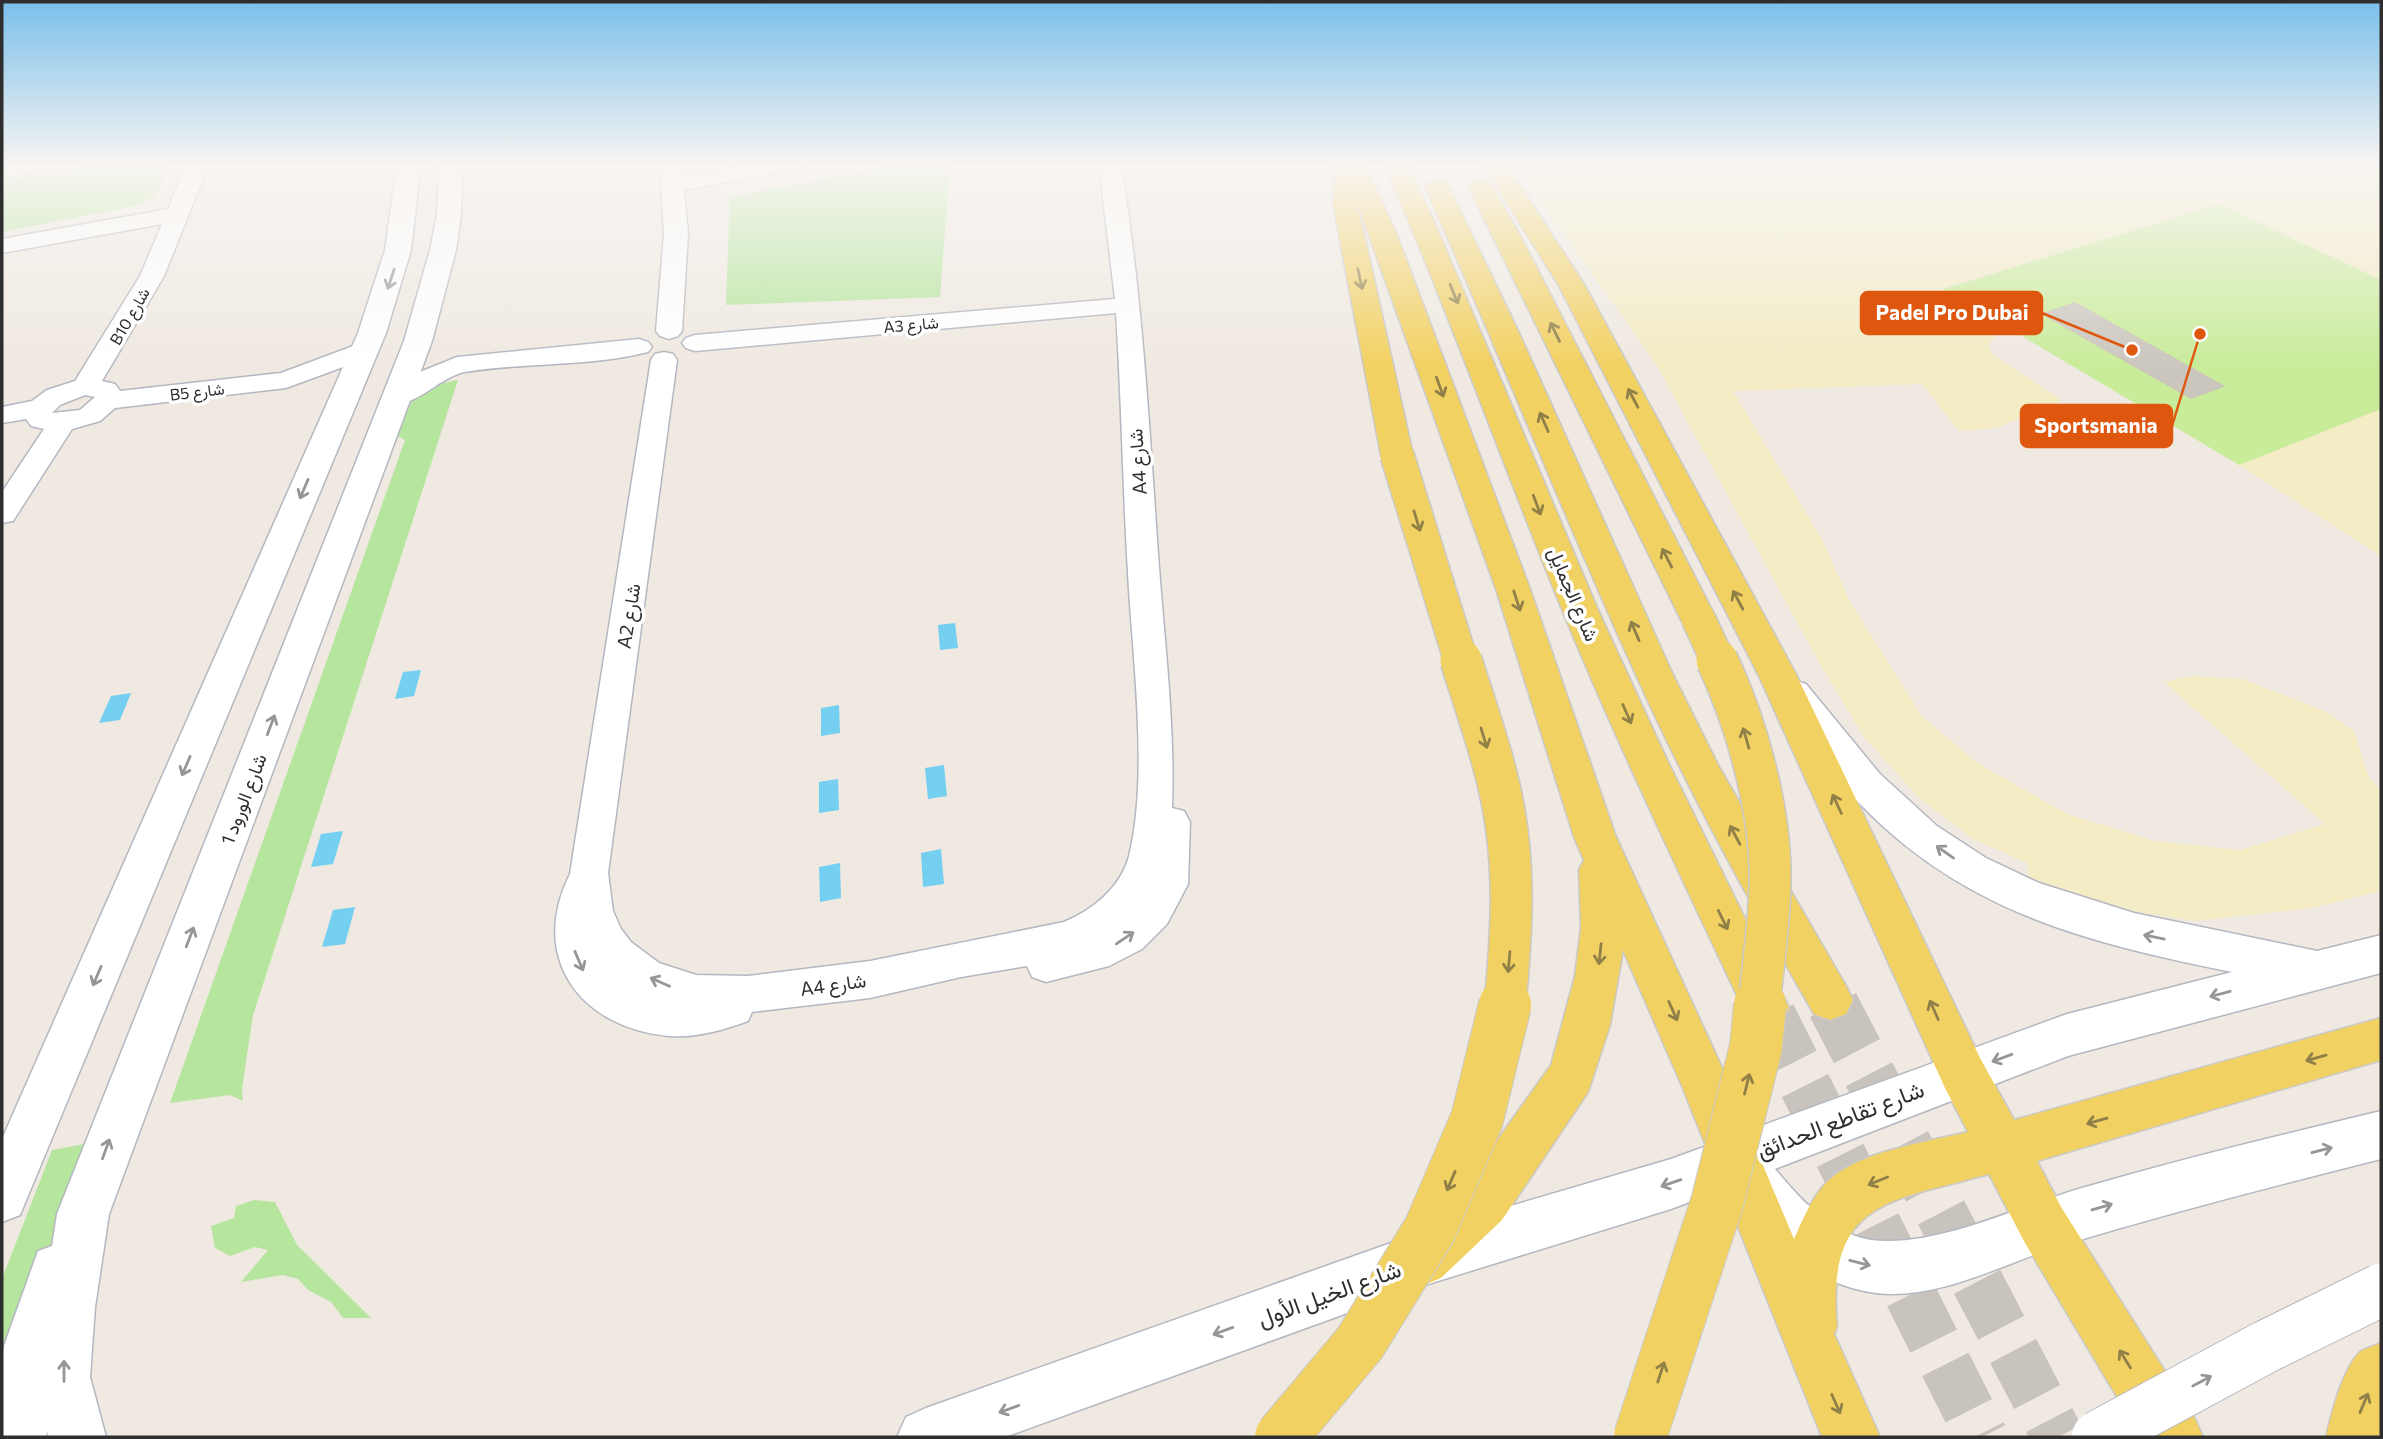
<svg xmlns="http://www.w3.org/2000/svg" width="2383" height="1439" font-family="Commissioner,Vazirmatn,sans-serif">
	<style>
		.green { fill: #b6e59e }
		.sand { fill: #f3ecc5 }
		.pitch { fill: #c9ec9a }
		.water { fill: #75cff0 }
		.building { fill: #cbc7bf; stroke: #cbc5ba; stroke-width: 2 }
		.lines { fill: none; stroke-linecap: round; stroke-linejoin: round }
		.primary-tunnel-far1 { stroke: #c8c4bd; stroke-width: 41; stroke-dasharray: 41 21; stroke-linecap: butt }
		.primary-tunnel { stroke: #c8c4bd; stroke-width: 52; stroke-dasharray: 52 26; stroke-linecap: butt }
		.street-casing { stroke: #b4b7c1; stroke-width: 3 }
		.secondary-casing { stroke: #b4b7c1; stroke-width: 3 }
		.primary-casing { stroke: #c9c9c9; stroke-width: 3 }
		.street { fill: #fff; fill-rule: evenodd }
		.secondary { fill: #fff; fill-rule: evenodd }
		.primary { fill: #f2d163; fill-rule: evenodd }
		.secondary-bridge-casing { stroke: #b4b7c1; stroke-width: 54; stroke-linecap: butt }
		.primary-bridge-far2-casing { stroke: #c9c9c9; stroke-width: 36; stroke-linecap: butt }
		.primary-bridge-far1-casing { stroke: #c9c9c9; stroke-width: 44; stroke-linecap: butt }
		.primary-bridge-casing { stroke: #c9c9c9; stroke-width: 54; stroke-linecap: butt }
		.secondary-bridge { stroke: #fff; stroke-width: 52 }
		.primary-bridge-far2 { stroke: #f2d163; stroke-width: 33 }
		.primary-bridge-far1 { stroke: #f2d163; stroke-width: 41 }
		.primary-bridge { stroke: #f2d163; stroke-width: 52 }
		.oneway { stroke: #969696 }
		.oneway2 { stroke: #908048 }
		.labels { text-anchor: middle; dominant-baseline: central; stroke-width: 7; stroke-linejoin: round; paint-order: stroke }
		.far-street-label { font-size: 16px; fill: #2e2e2e; stroke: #fff }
		.street-label { font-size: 19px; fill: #2e2e2e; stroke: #fff }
		.near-street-label { font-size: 23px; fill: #2e2e2e; stroke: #fff }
		.leader { fill: none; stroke: #df570e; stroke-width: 2.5 }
		.callout-dot { fill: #df570e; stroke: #fff; stroke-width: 2.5 }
		.callout { fill: #df570e; stroke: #df570e; stroke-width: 2.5 }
		.callout-label { font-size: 21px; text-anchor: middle; font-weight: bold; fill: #fff }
	</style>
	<rect width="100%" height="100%" fill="#efe9e1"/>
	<path class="green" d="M 107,164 L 169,165 C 162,184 158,197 140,205 L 2,232 L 2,182 Z
		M 902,164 L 950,164 L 940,297 L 726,305 L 730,197 Z
		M 458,380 L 253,1015 L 242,1089 L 243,1101 L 230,1095 L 170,1103 L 405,440 L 398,436 C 413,394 413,389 458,380 Z
		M 90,1143 L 28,1304 L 2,1408 L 2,1279 L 52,1150 Z
		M 254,1200 L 275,1202 L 297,1245 L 371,1318 L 343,1318 L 331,1302 L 308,1290 L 298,1279 L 283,1275 L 241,1282 L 268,1250 L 255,1247 L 230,1256 L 215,1248 L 211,1226 L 234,1218 L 236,1206 Z"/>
	<path class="sand" d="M 1514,164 L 2381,164 L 2381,280 L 2219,204 L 1944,288 L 2011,329 L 1997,335 L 1989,344 L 1992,354 L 2061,400 L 1996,428 L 1959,431 L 1922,384 L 1733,391 L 1824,543 L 1849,600 L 1921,715 L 1976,762 L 2067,814 L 2155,841 L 2240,850 L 2325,824 L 2164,682 L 2191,676 L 2242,679 L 2325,711 L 2354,731 L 2369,778 L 2381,789 L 2381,891 L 2313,908 L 2195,921 L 2112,908 L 2029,880 L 2027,863 L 1973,839 L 1919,798 L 1864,737 L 1817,659 L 1656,364 Z
		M 2381,409 L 2381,556 L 2239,465 Z"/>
	<path class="pitch" d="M 2219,204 L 2381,280 L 2381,409 L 2239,465 L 1943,289 Z"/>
	<path class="water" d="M 955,623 L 958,648 L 940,650 L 938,625 Z
		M 421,670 L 414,696 L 395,699 L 403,672 Z
		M 131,693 L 120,720 L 99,723 L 111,696 Z
		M 839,705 L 840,733 L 821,736 L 821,708 Z
		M 944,765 L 947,796 L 928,799 L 925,768 Z
		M 838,779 L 839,810 L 819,813 L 819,782 Z
		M 343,831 L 333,864 L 311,867 L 321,834 Z
		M 941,849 L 944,884 L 923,887 L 921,853 Z
		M 840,863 L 841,898 L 820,902 L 819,867 Z
		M 355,907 L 345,944 L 322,947 L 333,910 Z"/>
	<path class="building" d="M 2075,303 L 2223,386 L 2191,398 L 2043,314 Z"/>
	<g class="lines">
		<path class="primary-tunnel-far1" d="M 1830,1000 L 1834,1007"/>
		<path class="primary-tunnel" d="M 1833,1005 L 2058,1437
			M 1770,1016 L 1982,1437"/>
		<g class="street-casing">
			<path id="street" d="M 11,164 L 62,164 L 59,169 L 51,170 L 2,178 L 2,166 Z
				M 187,164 L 209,164 L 164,276 L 102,381 L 115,384 L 120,391 L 281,373 L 364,342 L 373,344 L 377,350 L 373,356 L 286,388 L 115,408 L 100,421 L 72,429 L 13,521 L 2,523 L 2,492 L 44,429 L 31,426 L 26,419 L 2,423 L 2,407 L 32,401 L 47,390 L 75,381 L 140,276 L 162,224 L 2,253 L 2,239 L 168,209 ZM 85,395 L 95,397 L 80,410 L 52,413 L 60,405 Z
				M 660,164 L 682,164 L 683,177 L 756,164 L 804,164 L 801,169 L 793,170 L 684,190 L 688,234 L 682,331 L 678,336 L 669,339 L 660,336 L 656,331 L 664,234 Z
				M 1099,164 L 1121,164 C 1142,293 1149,423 1158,554 C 1164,639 1175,722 1172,808 L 1184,811 L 1190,822 L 1188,884 L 1167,924 L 1142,949 L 1109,966 L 1046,982 L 1032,977 L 1027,966 L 961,977 L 870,998 L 752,1012 L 748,1021 C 724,1030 695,1038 669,1036 C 580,1028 528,957 570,874 L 651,360 L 655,354 L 664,352 L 673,354 L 677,360 L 608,873 L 613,911 L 621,929 L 631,942 L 659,963 L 696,975 L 748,976 L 870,961 L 1064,922 C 1093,910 1121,887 1129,856 C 1148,780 1134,669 1129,590 C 1123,498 1122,406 1116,313 L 695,351 L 686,348 L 682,343 L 686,338 L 695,335 L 1115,299 Z
				M 639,339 L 648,342 L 652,347 L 648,352 C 589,367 525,362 465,372 C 438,377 415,410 387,403 L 383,397 L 387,391 L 415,374 L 457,357 Z"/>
		</g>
		<g class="secondary-casing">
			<path id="secondary" d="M 397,164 L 421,164 L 411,250 L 386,333 L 20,1215 L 2,1222 L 2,1139 L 358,333 L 385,250 Z
				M 439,164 L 463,164 L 461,215 L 456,250 L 432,341 L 109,1214 L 95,1307 L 90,1377 L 106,1437 L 48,1437 L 47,1431 L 46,1437 L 2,1437 L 2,1360 L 4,1346 L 38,1251 L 52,1246 L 57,1214 L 404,341 L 430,250 L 437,215 Z
				M 1793,680 L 1806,684 L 1880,774 L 1937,826 L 1986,858 L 2039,883 L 2134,913 L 2317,951 L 2381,935 L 2381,973 L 2068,1056 L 1775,1169 C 1800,1199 1831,1234 1871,1240 C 1936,1248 2019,1206 2082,1188 C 2181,1159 2281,1135 2381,1111 L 2381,1159 C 2275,1186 2168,1213 2063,1245 C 2007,1262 1949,1295 1890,1294 C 1830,1294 1752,1242 1728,1187 L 1671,1209 L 1422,1286 L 1005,1437 L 897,1437 L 906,1417 L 926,1408 L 1422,1232 L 1671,1159 L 2067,1014 L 2232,972 C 2060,938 1929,900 1818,755 C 1803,735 1786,716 1774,694 L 1780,684 Z"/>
		</g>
		<g class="primary-casing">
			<path id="primary" d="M 1335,164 L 1365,164 L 1397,235 L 1530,589 L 1616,837 L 1723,1070 L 1794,1239 C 1803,1219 1811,1199 1826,1183 C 1855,1152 1927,1142 1968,1132 L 1945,1088 L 1759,676 L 1558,284 L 1482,164 L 1506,164 L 1584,284 L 1797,676 L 1979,1056 L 2014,1120 L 2381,1018 L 2381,1060 L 2037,1161 L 2061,1207 L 2194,1417 L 2203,1437 L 2141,1437 L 2025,1243 L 1989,1174 C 1889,1202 1826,1199 1837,1327 L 1834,1334 L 1880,1437 L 1822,1437 L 1682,1086 L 1623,950 L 1610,1025 L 1588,1092 L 1502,1220 L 1441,1278 L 1422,1286 L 1403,1278 L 1395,1259 L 1403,1240 L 1466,1184 L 1551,1065 L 1575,976 L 1581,928 L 1579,870 L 1584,860 L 1574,837 L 1496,589 L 1357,202 L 1413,455 L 1408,462 L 1397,465 L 1386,462 L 1381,455 L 1333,204 Z
				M 1384,164 L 1408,164 L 1433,219 L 1598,610 L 1667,760 L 1789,1008 L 1782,1023 L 1766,1029 L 1750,1023 C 1685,885 1619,748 1561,607 C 1501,460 1448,310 1384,164 Z
				M 1480,179 L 1489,181 L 1521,237 L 1716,618 L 1711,627 L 1698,630 L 1685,627 L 1680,618 L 1468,186 L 1471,181 Z
				M 1437,180 L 1446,182 L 1449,187 L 1520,335 L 1674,677 L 1719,767 L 1846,986 L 1853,1000 L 1846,1014 L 1830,1020 L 1814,1014 C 1751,904 1689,793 1637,677 C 1563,515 1498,349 1425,187 L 1428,182 Z
				M 2381,1343 L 2381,1437 L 2326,1437 C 2331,1415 2343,1368 2360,1352 C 2365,1348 2375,1346 2381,1343 Z"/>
		</g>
		<use href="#street" class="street"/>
		<use href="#secondary" class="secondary"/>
		<use href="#primary" class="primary"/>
		<g class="secondary-bridge-casing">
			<path id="secondary-bridge" d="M 2098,1437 L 2267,1346 L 2381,1290"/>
		</g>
		<g class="primary-bridge-far2-casing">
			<path id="primary-bridge-far2" d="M 1397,455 L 1461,661
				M 1698,618 L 1718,661"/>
		</g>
		<g class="primary-bridge-far1-casing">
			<path id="primary-bridge-far1" d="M 1461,660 C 1478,715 1500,773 1507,831 C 1515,891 1510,947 1505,1007
				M 1717,660 C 1747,723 1772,814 1770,884 C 1769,925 1763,966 1759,1007"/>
		</g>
		<g class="primary-bridge-casing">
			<path id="primary-bridge" d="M 1281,1437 L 1360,1343 L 1430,1229 L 1477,1119 L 1505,1005
				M 1640,1437 L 1717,1203 L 1756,1047 L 1760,1005"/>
		</g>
		<use href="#secondary-bridge" class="secondary-bridge"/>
		<use href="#primary-bridge-far2" class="primary-bridge-far2"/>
		<use href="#primary-bridge-far1" class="primary-bridge-far1"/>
		<use href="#primary-bridge" class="primary-bridge"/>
	</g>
	<defs><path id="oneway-shaft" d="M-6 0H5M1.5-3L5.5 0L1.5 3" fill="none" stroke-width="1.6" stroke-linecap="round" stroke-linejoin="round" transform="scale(1.75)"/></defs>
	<g class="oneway">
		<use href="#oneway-shaft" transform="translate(391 279) rotate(108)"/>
		<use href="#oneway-shaft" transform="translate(304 489) rotate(113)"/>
		<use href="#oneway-shaft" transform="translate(271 725) rotate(-69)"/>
		<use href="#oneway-shaft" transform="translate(186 766) rotate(113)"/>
		<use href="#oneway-shaft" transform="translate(1945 852) rotate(-145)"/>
		<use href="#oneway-shaft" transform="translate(190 937) rotate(-69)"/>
		<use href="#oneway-shaft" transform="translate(2154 937) rotate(-168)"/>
		<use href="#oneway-shaft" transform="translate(1125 938) rotate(-34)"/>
		<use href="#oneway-shaft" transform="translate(579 961) rotate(67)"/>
		<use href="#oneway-shaft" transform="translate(97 976) rotate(113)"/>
		<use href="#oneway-shaft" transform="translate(660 982) rotate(-156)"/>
		<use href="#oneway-shaft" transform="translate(2220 994) rotate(165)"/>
		<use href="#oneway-shaft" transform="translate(2002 1058) rotate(160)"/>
		<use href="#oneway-shaft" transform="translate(106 1149) rotate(-70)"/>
		<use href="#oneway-shaft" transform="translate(2322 1150) rotate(-14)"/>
		<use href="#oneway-shaft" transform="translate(1671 1183) rotate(161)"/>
		<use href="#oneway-shaft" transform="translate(2102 1207) rotate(-16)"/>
		<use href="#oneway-shaft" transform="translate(1860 1263) rotate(14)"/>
		<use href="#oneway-shaft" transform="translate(1223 1331) rotate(160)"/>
		<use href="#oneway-shaft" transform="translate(64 1371) rotate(-90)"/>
		<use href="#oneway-shaft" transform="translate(2202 1381) rotate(-28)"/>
		<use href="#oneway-shaft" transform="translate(1009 1409) rotate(160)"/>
	</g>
	<g class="oneway2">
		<use href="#oneway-shaft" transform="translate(1360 279) rotate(78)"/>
		<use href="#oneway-shaft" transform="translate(1454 294) rotate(68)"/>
		<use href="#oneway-shaft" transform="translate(1555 332) rotate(-116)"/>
		<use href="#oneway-shaft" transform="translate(1440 387) rotate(70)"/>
		<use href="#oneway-shaft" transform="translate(1633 398) rotate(-118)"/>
		<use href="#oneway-shaft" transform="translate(1544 422) rotate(-114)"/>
		<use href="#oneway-shaft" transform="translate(1537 505) rotate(69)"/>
		<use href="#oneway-shaft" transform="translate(1417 521) rotate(73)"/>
		<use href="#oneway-shaft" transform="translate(1667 558) rotate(-117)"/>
		<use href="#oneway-shaft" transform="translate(1738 600) rotate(-118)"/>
		<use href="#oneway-shaft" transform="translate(1517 601) rotate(72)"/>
		<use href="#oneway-shaft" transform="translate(1635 631) rotate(-113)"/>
		<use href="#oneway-shaft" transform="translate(1627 714) rotate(66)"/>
		<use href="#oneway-shaft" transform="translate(1484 738) rotate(73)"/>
		<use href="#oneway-shaft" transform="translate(1746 738) rotate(-106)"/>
		<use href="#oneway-shaft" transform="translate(1837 804) rotate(-115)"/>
		<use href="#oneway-shaft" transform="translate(1735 835) rotate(-118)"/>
		<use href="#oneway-shaft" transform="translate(1723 920) rotate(64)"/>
		<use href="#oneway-shaft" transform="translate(1600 954) rotate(96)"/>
		<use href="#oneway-shaft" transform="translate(1509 962) rotate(95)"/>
		<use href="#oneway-shaft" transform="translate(1934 1010) rotate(-114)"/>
		<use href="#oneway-shaft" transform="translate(1673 1011) rotate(66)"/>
		<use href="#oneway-shaft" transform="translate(2316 1058) rotate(164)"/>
		<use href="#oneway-shaft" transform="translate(1747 1084) rotate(-76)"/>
		<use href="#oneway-shaft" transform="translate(2097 1121) rotate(164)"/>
		<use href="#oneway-shaft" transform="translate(1451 1181) rotate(113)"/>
		<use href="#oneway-shaft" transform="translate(1878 1181) rotate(158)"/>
		<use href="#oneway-shaft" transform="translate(2125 1359) rotate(-122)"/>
		<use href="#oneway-shaft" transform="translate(1661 1372) rotate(-72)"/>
		<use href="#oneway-shaft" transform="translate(2364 1403) rotate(-67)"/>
		<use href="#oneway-shaft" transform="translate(1836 1404) rotate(66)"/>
	</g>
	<linearGradient id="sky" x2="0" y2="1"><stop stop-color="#7abfeb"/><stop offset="0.45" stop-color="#f8f5f2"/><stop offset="1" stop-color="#f8f5f2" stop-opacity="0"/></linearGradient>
	<rect width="2383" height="366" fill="url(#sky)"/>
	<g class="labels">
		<g class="far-street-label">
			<text transform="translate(129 316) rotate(-60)">B10 شارع</text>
			<text transform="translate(911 324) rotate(-5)">A3 شارع</text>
			<text transform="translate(197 391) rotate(-7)">B5 شارع</text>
		</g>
		<g class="street-label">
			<text transform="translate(1137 462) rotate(-94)">A4 شارع</text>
			<text transform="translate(1574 594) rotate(67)">شارع الجمايل</text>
			<text transform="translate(628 616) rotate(-81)">A2 شارع</text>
			<text transform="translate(243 799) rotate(-69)">شارع الورود 1</text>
			<text transform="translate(833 984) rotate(-8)">A4 شارع</text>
		</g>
		<g class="near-street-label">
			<text transform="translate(1840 1119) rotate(-21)">شارع تقاطع الحدائق</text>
			<text transform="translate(1329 1293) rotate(-20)">شارع الخيل الأول</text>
		</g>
	</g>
	<path class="leader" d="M2132 350L2042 313M2200 334L2172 426"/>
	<g class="callout-dot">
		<circle cx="2132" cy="350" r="7"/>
		<circle cx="2200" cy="334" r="7"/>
	</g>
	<g class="callout">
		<rect x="1861" y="292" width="181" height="42" rx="7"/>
		<rect x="2021" y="405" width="151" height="42" rx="7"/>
	</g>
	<g class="callout-label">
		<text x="1952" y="320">Padel Pro Dubai</text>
		<text x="2096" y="433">Sportsmania</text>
	</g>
	<rect width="2383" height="1439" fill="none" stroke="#2e2e2e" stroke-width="7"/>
</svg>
